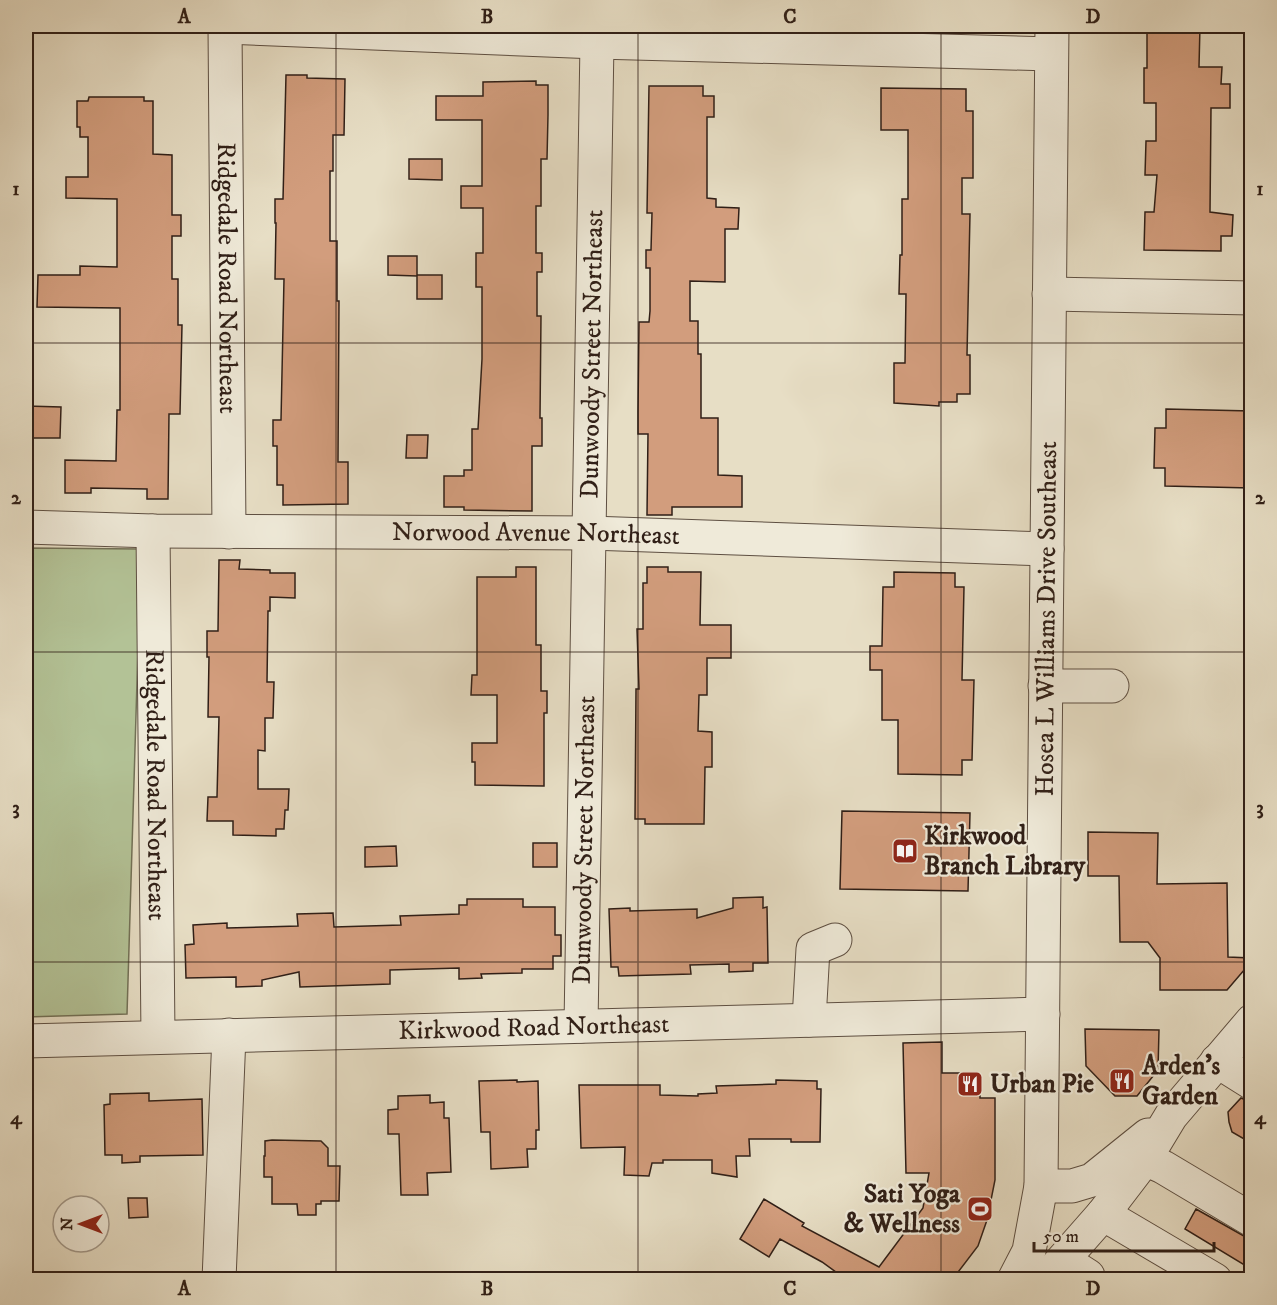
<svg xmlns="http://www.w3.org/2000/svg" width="1277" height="1305" font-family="'IM FELL DW Pica',serif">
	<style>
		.green { fill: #b3c296; stroke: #727056; stroke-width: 1.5 }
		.building { fill: #d29d7d; stroke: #301f17; stroke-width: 1.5 }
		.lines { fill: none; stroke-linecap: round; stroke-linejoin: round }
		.minor-casing { stroke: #5e4f42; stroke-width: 35 }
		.minor { stroke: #efead9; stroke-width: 33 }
		.grid { fill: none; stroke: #301f17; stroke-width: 1.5; stroke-opacity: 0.55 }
		.labels { text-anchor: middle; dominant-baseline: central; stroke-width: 4.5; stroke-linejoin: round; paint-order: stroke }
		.street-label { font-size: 26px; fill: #301f17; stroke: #efead9 }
		.poi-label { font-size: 26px; font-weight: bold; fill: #301f17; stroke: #efead9; text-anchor: start }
		.neatline { fill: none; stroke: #301f17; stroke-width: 2 }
		.grid-label { font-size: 20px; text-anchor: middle; font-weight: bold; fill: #301f17 }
	</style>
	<rect width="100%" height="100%" fill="#e7dec5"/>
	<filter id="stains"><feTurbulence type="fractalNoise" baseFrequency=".00333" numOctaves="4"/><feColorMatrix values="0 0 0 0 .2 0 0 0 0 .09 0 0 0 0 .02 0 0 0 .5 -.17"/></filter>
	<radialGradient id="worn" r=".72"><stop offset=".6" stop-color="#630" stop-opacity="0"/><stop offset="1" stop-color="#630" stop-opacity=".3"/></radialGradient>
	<path class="green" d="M 26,548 L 141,549 L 127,1014 L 26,1017 Z"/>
	<path class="building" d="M 1147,26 L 1200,26 L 1199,67 L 1222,67 L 1221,84 L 1230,84 L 1230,108 L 1211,108 L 1210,212 L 1233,215 L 1232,236 L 1221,236 L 1221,251 L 1144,250 L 1145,212 L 1154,212 L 1157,175 L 1145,175 L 1146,141 L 1156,141 L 1156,103 L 1144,103 L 1144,68 L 1147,68 Z
		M 286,75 L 307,75 L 307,78 L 345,79 L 344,135 L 333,135 L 333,171 L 330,171 L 330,241 L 337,241 L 337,301 L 339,301 L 338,462 L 348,462 L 348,504 L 283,505 L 283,485 L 277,485 L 277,446 L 273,446 L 273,420 L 281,420 L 284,279 L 275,279 L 276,223 L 275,223 L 275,199 L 283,199 Z
		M 536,81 L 536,85 L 548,85 L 548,115 L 547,159 L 541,159 L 541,206 L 536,206 L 536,253 L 542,253 L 542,272 L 537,272 L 537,316 L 541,316 L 540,418 L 542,418 L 542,446 L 532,446 L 532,511 L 464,510 L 464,507 L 444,507 L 444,476 L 464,476 L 464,470 L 472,470 L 472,429 L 478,429 L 482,359 L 482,287 L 476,287 L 476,253 L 483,253 L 483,208 L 461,208 L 461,186 L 482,186 L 482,120 L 436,120 L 436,96 L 483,96 L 483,82 Z
		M 649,86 L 703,86 L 703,96 L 714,96 L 714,117 L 707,117 L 707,198 L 716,199 L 716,207 L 739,208 L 738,229 L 725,229 L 725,282 L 690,281 L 690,321 L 698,321 L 698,354 L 701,354 L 701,418 L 718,418 L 718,475 L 742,476 L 742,507 L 672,507 L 672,515 L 647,515 L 648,434 L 638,434 L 638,412 L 639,322 L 649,322 L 650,311 L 650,268 L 646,268 L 646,250 L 651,250 L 652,213 L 647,213 Z
		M 881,88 L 966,89 L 966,111 L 973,111 L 973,178 L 962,178 L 962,214 L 970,214 L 967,355 L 970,355 L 970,394 L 957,394 L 957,402 L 939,402 L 939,406 L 894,403 L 894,363 L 905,363 L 906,294 L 899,294 L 900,255 L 902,255 L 902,199 L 908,199 L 908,130 L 881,130 Z
		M 89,97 L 144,97 L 144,101 L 153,101 L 153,154 L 172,155 L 172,215 L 181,215 L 181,236 L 172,236 L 172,279 L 178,279 L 178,325 L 182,325 L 180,414 L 169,414 L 168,499 L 147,499 L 147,489 L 91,488 L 91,493 L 65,493 L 65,460 L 116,461 L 117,410 L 120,410 L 120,308 L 37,307 L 38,275 L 80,275 L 80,266 L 117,267 L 117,199 L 66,198 L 66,177 L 88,177 L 88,137 L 80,137 L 80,127 L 77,127 L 77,101 L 88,101 Z
		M 409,159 L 442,159 L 442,180 L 409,179 Z
		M 388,256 L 417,256 L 417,276 L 388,275 Z
		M 417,275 L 442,275 L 442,299 L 417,299 Z
		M 26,406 L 61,407 L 60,438 L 26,438 Z
		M 1166,409 L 1251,411 L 1251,488 L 1165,486 L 1165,468 L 1154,468 L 1155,428 L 1166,428 Z
		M 407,435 L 428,435 L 427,458 L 406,458 Z
		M 219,560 L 240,560 L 239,569 L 270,570 L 270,573 L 295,573 L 295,598 L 270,597 L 270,611 L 268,611 L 267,682 L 274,682 L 273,718 L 265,718 L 265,751 L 258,750 L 258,789 L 289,789 L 288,810 L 285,810 L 284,829 L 276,829 L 276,836 L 233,835 L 233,821 L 207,821 L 208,797 L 217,797 L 219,717 L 208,717 L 209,657 L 207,657 L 207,631 L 218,631 Z
		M 516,567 L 536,567 L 536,645 L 541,645 L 541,691 L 547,691 L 547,713 L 544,713 L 544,786 L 475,785 L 475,762 L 472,762 L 472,743 L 497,743 L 497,695 L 471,695 L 472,675 L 477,675 L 477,577 L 516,577 Z
		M 647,567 L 668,567 L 668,572 L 701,572 L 700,625 L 731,625 L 731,658 L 707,658 L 707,695 L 699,695 L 698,731 L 712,732 L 712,767 L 705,767 L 704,824 L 645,824 L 645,819 L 635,819 L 636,689 L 639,689 L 637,629 L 643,629 L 643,583 L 647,583 Z
		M 894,572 L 955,573 L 955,587 L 964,587 L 962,680 L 974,680 L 972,760 L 962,760 L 962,775 L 898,774 L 898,720 L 882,720 L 882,670 L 870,670 L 870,646 L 882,646 L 883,587 L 894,587 Z
		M 842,811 L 970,813 L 968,891 L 840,889 Z
		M 1088,832 L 1158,833 L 1157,884 L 1227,883 L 1228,957 L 1251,958 L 1251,962 L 1227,990 L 1160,990 L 1160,958 L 1148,942 L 1120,942 L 1119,876 L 1088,876 Z
		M 533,843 L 557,843 L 557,867 L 533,867 Z
		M 396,846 L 397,866 L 365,867 L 365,847 Z
		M 763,897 L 763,908 L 767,907 L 768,963 L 753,963 L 753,971 L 729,972 L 729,964 L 690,965 L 691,974 L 619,976 L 618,967 L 611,967 L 609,909 L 630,908 L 630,911 L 697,909 L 697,918 L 733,908 L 733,898 Z
		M 467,899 L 523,899 L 523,907 L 555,907 L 555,935 L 561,935 L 561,956 L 553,956 L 553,969 L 522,969 L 522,973 L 481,974 L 482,978 L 459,979 L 459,968 L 390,970 L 390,984 L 300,987 L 299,972 L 262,980 L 262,986 L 236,987 L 236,977 L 186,978 L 185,945 L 194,944 L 193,925 L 227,923 L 227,928 L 298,926 L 297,914 L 333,913 L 334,927 L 401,925 L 400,916 L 459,914 L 459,905 L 467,905 Z
		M 1085,1029 L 1159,1030 L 1158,1070 L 1137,1096 L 1115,1096 L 1086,1066 Z
		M 942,1042 L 942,1073 L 970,1073 L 980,1080 L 980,1098 L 995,1098 L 995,1180 L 987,1220 L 978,1246 L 952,1280 L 847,1280 L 822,1262 L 780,1239 L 769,1257 L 740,1239 L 764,1199 L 804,1223 L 802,1226 L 879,1267 L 923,1208 L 929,1173 L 906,1173 L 903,1043 Z
		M 517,1080 L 517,1082 L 538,1081 L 539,1130 L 536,1130 L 536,1149 L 527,1149 L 528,1167 L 491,1169 L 490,1132 L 481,1132 L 479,1081 Z
		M 776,1080 L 817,1081 L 817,1089 L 821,1089 L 820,1142 L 791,1142 L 791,1139 L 749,1139 L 750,1156 L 736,1156 L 737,1177 L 712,1173 L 712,1160 L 663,1160 L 663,1163 L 652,1163 L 649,1176 L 624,1175 L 625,1147 L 581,1148 L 579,1085 L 660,1085 L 660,1095 L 698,1096 L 698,1094 L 717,1093 L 716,1086 L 776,1084 Z
		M 149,1093 L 149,1101 L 202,1099 L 203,1155 L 140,1156 L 140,1162 L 122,1163 L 122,1155 L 105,1155 L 104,1105 L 110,1104 L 110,1094 Z
		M 430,1095 L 430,1103 L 444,1102 L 444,1118 L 449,1118 L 451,1172 L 427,1173 L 428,1195 L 401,1195 L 399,1134 L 388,1134 L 388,1110 L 398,1109 L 398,1096 Z
		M 1241,1098 L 1251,1102 L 1251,1143 L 1232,1132 L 1229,1122 L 1228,1112 Z
		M 272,1140 L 321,1141 L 328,1148 L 328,1166 L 340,1166 L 339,1201 L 321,1201 L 321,1204 L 316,1204 L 316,1215 L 298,1215 L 297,1204 L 272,1204 L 272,1177 L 264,1177 L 264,1156 L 265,1156 L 265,1141 Z
		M 128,1198 L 147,1198 L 148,1217 L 129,1218 Z
		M 1196,1209 L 1251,1240 L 1251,1269 L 1185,1229 Z"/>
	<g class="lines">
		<g class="minor-casing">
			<g id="minor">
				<path id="s1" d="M 225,26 L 229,532"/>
				<path d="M 225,27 L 597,42 L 1051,54"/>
				<path d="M 1049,294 L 1252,298"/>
				<path id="s2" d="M 26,527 L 153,531 L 590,533 L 1047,549"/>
				<path id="s3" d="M 153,531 L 158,1037"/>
				<path d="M 1045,686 L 1112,686"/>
				<path d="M 809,1020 L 813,949 L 835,940"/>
				<path id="s4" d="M 581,1026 L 597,42"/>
				<path id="s5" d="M 26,1041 L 1043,1014"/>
				<path d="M 1217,1061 L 1252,1083"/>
				<path d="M 1145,1159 L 1163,1167 L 1252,1220"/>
				<path d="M 1041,1186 L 1072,1186 L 1092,1180 L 1148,1135"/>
				<path d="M 1103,1214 L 1215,1280"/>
				<path d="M 1063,1260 L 1088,1276"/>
				<path d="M 219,1280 L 229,1035"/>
				<path id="s6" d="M 1014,1280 L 1029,1251 L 1041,1186 L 1052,26"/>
				<path d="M 1045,1280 L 1103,1214 L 1145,1159 L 1171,1116 L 1252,1021"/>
			</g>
		</g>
		<use href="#minor" class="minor"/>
	</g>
	<path class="grid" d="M 336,26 L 336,1280M 638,26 L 638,1280M 941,26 L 941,1280M 26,343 L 1252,343M 26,652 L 1252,652M 26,962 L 1252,962"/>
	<defs>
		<g id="library-square" transform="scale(1.35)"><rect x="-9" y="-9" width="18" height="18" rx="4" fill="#8f2418" stroke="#efead9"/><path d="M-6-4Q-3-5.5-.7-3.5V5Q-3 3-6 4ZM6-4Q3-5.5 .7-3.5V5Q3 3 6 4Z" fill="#fff"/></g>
		<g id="restaurant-square" transform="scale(1.35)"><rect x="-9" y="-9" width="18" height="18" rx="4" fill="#8f2418" stroke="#efead9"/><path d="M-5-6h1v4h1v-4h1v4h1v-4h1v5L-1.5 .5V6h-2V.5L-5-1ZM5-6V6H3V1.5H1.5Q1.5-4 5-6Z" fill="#fff"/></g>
		<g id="stadium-square" transform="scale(1.35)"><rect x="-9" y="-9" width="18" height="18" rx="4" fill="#8f2418" stroke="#efead9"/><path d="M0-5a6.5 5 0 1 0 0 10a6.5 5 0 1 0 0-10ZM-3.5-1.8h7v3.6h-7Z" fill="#fff"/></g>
	</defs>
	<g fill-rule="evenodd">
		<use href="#library-square" x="905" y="851"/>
		<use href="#restaurant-square" x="1122" y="1081"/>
		<use href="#restaurant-square" x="970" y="1084"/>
		<use href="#stadium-square" x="980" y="1209"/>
	</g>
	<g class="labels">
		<g class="street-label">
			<text stroke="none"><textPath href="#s1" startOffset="252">Ridgedale Road Northeast</textPath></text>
			<text stroke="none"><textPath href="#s4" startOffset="672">Dunwoody Street Northeast</textPath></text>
			<text stroke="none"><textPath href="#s2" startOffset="510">Norwood Avenue Northeast</textPath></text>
			<text stroke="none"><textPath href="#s6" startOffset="666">Hosea L Williams Drive Southeast</textPath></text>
			<text stroke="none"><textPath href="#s3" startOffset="254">Ridgedale Road Northeast</textPath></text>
			<text stroke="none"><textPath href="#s4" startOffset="186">Dunwoody Street Northeast</textPath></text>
			<text stroke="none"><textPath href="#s5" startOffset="508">Kirkwood Road Northeast</textPath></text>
		</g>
		<g class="poi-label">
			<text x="924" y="836">Kirkwood<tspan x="924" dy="30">Branch Library</tspan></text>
			<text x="1142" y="1066">Arden's<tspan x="1142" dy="30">Garden</tspan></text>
			<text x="990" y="1084">Urban Pie</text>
			<text x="960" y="1194" text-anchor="end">Sati Yoga<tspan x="960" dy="30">&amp; Wellness</tspan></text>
		</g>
	</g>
	<rect width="1277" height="1305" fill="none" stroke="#e7dec5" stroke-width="66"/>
	<g transform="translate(81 1224) rotate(270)"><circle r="28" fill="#efead9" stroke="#a3998b" stroke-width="1.5"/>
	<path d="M0-4.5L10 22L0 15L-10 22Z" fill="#8f2418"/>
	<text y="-9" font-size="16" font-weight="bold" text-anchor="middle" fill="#301f17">N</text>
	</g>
	<path d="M1034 1242v9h180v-9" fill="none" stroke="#301f17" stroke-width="3"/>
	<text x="1043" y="1242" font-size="18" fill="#301f17" stroke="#efead9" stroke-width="4.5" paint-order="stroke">50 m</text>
	<rect x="33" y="33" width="1211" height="1239" class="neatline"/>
	<g class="grid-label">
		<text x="184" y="23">A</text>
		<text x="487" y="23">B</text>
		<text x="790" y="23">C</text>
		<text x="1093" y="23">D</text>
		<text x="16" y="195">1</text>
		<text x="1260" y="195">1</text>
		<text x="16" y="504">2</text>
		<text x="1260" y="504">2</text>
		<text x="16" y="814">3</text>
		<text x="1260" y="814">3</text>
		<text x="16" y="1124">4</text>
		<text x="1260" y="1124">4</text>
		<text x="184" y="1295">A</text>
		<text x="487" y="1295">B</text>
		<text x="790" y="1295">C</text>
		<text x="1093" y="1295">D</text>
	</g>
	<rect width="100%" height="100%" filter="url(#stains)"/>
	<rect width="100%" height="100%" fill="url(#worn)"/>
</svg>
